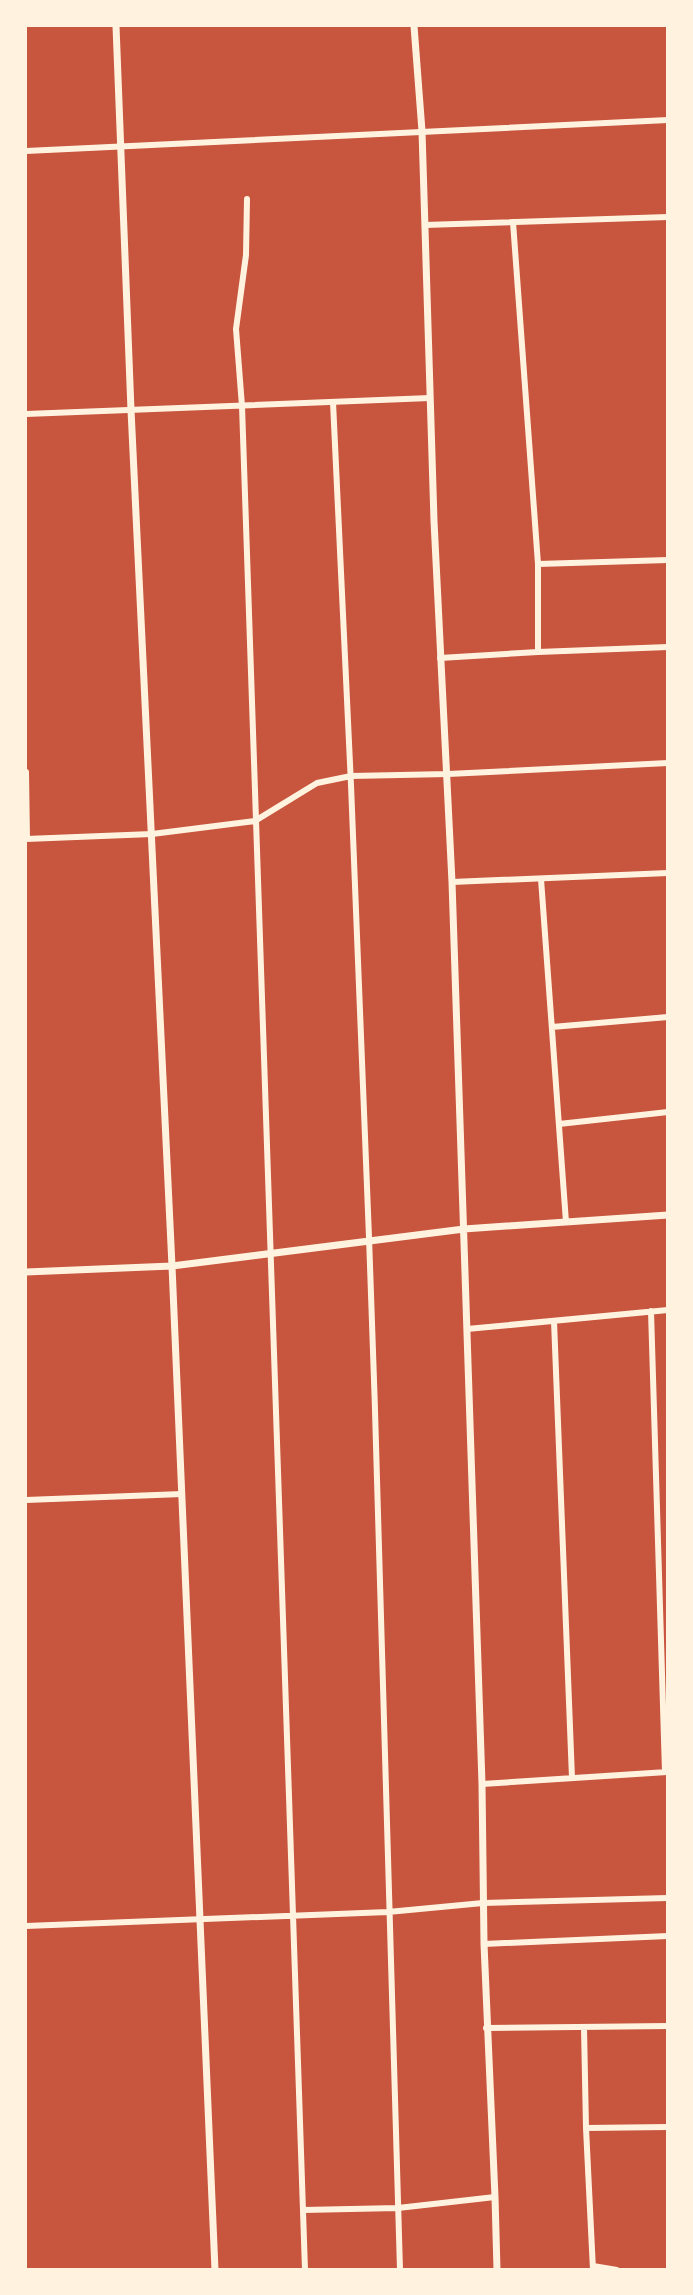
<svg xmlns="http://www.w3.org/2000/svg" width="693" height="2295" font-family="Cabin,sans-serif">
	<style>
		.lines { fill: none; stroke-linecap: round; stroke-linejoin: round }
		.minor { stroke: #fff3e0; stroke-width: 6 }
		.tertiary { stroke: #fff3e0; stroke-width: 7 }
	</style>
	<rect width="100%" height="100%" fill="#c8553d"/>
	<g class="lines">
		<path class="minor" d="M 26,151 L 668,120
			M 247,199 L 246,255 L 236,329 L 242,406 L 305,2270
			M 513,222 L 538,564
			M 425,225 L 668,217
			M 333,402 C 347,680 359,959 369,1237 C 382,1581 388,1925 400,2270
			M 26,414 L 430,398
			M 538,652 L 538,564 L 668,560
			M 440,658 L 538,652 L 668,647
			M 26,772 L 27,839
			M 26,839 L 152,834 L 255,821 L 317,783 L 351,776 L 448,774 L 668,763
			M 541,879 L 566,1222
			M 452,882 L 668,873
			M 552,1027 L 668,1017
			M 559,1124 L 668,1112
			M 651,1311 L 665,1772
			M 554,1321 L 572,1778
			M 467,1329 L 668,1310
			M 26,1500 L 182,1494
			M 482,1784 L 667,1772
			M 26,1926 L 388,1912 L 483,1903 L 668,1898
			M 484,1944 L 668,1936
			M 486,2028 L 668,2026
			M 584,2028 L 586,2128
			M 303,2210 L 398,2208 L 495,2197
			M 593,2266 L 617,2270
			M 593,2270 L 586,2128 L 668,2127"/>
		<path class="tertiary" d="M 116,26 L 131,410 L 172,1266 L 215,2270
			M 414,26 L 422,131 L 434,521 L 452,882 L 482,1784 L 484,1944 L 495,2197 L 497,2270
			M 26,1272 L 172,1266 L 464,1229 L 668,1215"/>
	</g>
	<rect width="693" height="2295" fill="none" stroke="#fff3e0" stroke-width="54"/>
</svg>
